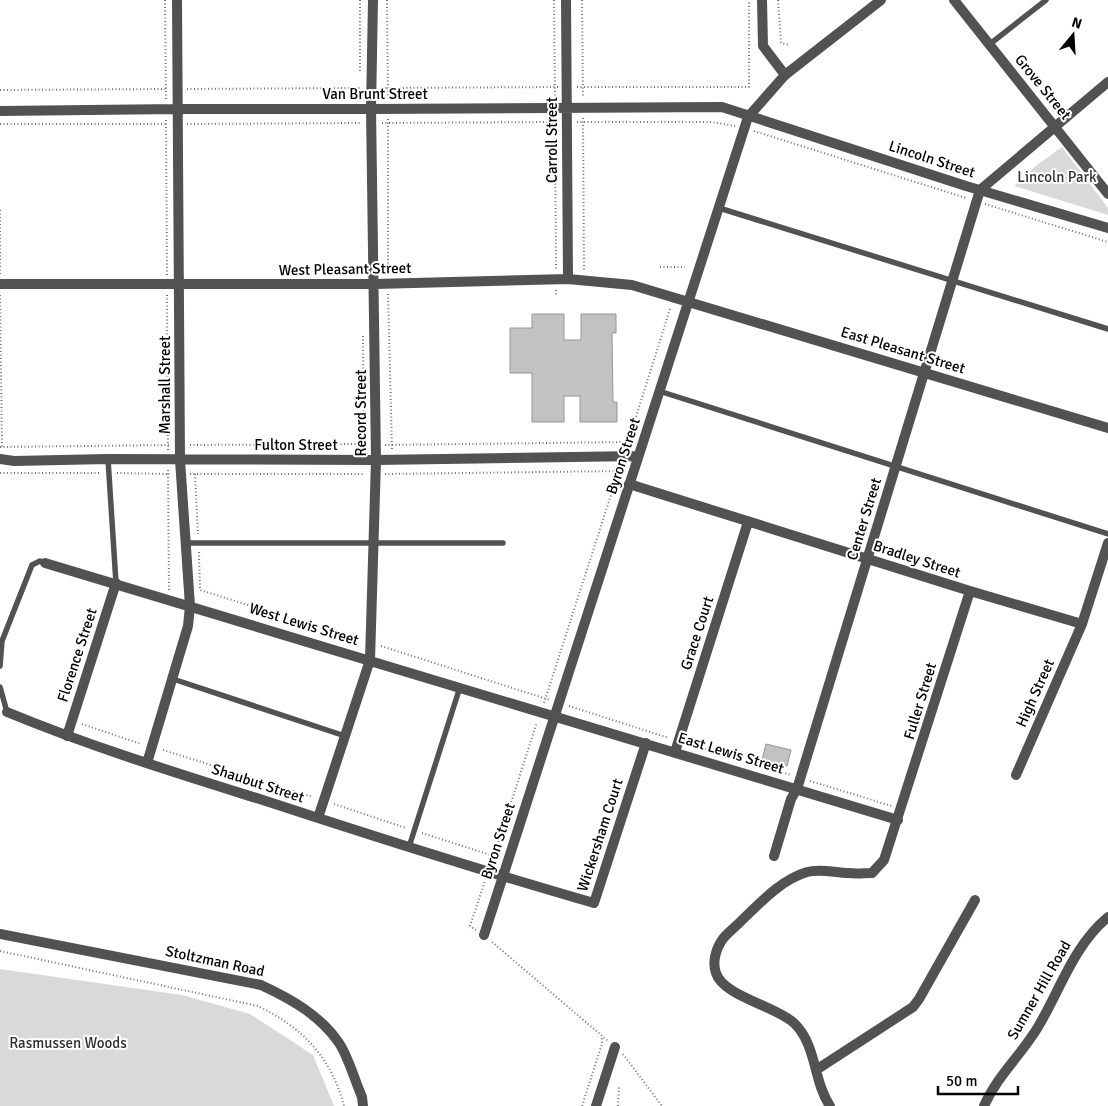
<svg xmlns="http://www.w3.org/2000/svg" width="1108" height="1106" font-family="Signika,sans-serif">
	<style>
		.green { fill: #d9d9d9 }
		.building { fill: #c2c2c2; stroke: #969696 }
		.lines { fill: none; stroke-linecap: round; stroke-linejoin: round }
		.path { stroke: #747474; stroke-width: 2; stroke-dasharray: 1 2.5; stroke-linecap: butt }
		.service { stroke: #525252; stroke-width: 5.5 }
		.minor { stroke: #525252; stroke-width: 10 }
		.tertiary { stroke: #525252; stroke-width: 10 }
		.labels { text-anchor: middle; dominant-baseline: central; stroke-width: 4; stroke-linejoin: round; paint-order: stroke }
		.street-label { font-size: 15px; fill: #000; stroke: #fff }
		.park-label { font-size: 15px; fill: #303030; stroke: #fff }
	</style>
	<rect width="100%" height="100%" fill="#fff"/>
	<path class="green" d="M 1062,147 L 1108,208 L 1108,215 L 1014,186 L 1037,165 Z
		M 0,969 L 182,995 L 250,1014 L 313,1055 L 334,1106 L 0,1106 Z"/>
	<path class="building" d="M 532,314 L 564,314 L 564,340 L 581,340 L 581,314 L 616,314 L 616,333 L 612,333 L 613,402 L 617,402 L 617,422 L 580,422 L 580,396 L 564,396 L 564,422 L 532,422 L 532,373 L 510,373 L 510,328 L 532,328 Z
		M 766,744 L 791,750 L 787,766 L 762,760 Z"/>
	<g class="lines">
		<path class="path" d="M 165,0 L 166,100
			M 360,0 L 360,71
			M 387,0 L 388,99
			M 554,0 L 555,98
			M 582,0 L 583,98
			M 778,0 L 781,43 L 790,45
			M 577,87 L 749,87 L 749,0
			M 382,88 L 558,87
			M 187,89 L 360,88
			M 0,90 L 168,89
			M 555,117 L 556,270
			M 583,118 L 584,271
			M 388,119 L 388,274
			M 166,120 L 167,275
			M 577,122 L 712,122 L 735,126
			M 382,123 L 558,122
			M 0,124 L 168,124
			M 187,124 L 360,123
			M 754,131 L 966,198
			M 985,204 L 1108,242
			M 0,210 L 0,275
			M 660,267 L 685,267
			M 556,290 L 556,296
			M 388,294 L 392,449
			M 0,295 L 2,447
			M 167,295 L 168,450
			M 363,336 L 364,449
			M 190,445 L 365,444
			M 385,445 L 628,442 L 670,309
			M 0,447 L 170,445
			M 168,470 L 169,590
			M 0,473 L 100,473
			M 117,473 L 170,474
			M 190,474 L 365,474
			M 195,474 L 198,534
			M 385,474 L 623,471
			M 199,552 L 200,590 L 360,640
			M 381,646 L 550,700
			M 544,703 L 620,467
			M 569,706 L 669,738
			M 82,724 L 141,744
			M 688,744 L 791,775
			M 163,750 L 313,797
			M 810,781 L 892,806
			M 334,804 L 406,828
			M 422,833 L 494,856
			M 492,862 L 537,722
			M 476,930 L 470,926 L 485,881
			M 492,942 L 608,1041
			M 0,951 L 258,1006 C 303,1028 331,1057 344,1106
			M 623,1054 L 662,1106
			M 582,1106 L 602,1044 L 602,1037
			M 618,1106 L 619,1086"/>
		<path class="service" d="M 990,44 L 1046,0
			M 719,208 L 1108,329
			M 659,391 L 1108,534
			M 108,459 L 116,583
			M 186,543 L 503,543
			M 0,666 L 2,641 L 32,565 L 40,561 L 45,563
			M 173,679 L 345,736
			M 0,687 L 7,712
			M 409,847 L 460,687"/>
		<path class="minor" d="M 566,0 L 568,279
			M 954,0 L 1108,194
			M 0,111 L 177,109 L 371,109 L 722,107 L 966,186 L 1108,228
			M 980,190 L 1108,82
			M 0,284 L 375,284 L 568,279 L 632,285 L 1108,428
			M 0,459 L 14,461 L 108,459 L 376,460 L 638,456
			M 629,484 L 970,591 L 1082,624
			M 45,563 L 898,820
			M 7,712 C 94,748 183,775 272,803 C 379,838 486,872 594,903 L 646,743
			M 67,736 L 116,583
			M 675,752 L 748,522
			M 147,763 L 188,626 L 190,606 L 180,460 L 177,0
			M 1016,775 L 1082,624 L 1108,543
			M 318,818 L 370,660 L 376,460 L 371,109 L 373,0
			M 774,856 L 791,799 L 797,789 L 980,190
			M 484,935 L 748,117 L 785,75 L 763,46 L 762,0
			M 816,1070 L 913,1007 L 919,999 L 975,900
			M 596,1106 L 615,1047
			M 830,1106 C 813,1081 817,1045 794,1023 C 776,1006 723,996 716,973 C 712,962 716,949 722,940 C 726,934 733,929 738,924 C 758,905 780,880 807,872 C 821,868 835,873 849,873 C 856,874 864,873 872,873 L 884,860 L 970,591
			M 984,1106 C 997,1076 1022,1054 1038,1027 C 1060,990 1074,945 1108,917"/>
		<path class="tertiary" d="M 785,75 L 881,0
			M 0,934 L 261,985 C 291,999 320,1015 339,1043 C 348,1056 355,1081 362,1097 L 363,1106"/>
	</g>
	<g class="labels">
		<g class="street-label">
			<text transform="translate(1043 87) rotate(51)">Grove Street</text>
			<text x="375" y="94">Van Brunt Street</text>
			<text transform="translate(552 140) rotate(-90)">Carroll Street</text>
			<text transform="translate(932 159) rotate(18)">Lincoln Street</text>
			<text transform="translate(345 269) rotate(-1)">West Pleasant Street</text>
			<text transform="translate(903 350) rotate(17)">East Pleasant Street</text>
			<text transform="translate(165 385) rotate(-90)">Marshall Street</text>
			<text transform="translate(361 413) rotate(-90)">Record Street</text>
			<text x="296" y="445">Fulton Street</text>
			<text transform="translate(623 456) rotate(-72)">Byron Street</text>
			<text transform="translate(864 519) rotate(-73)">Center Street</text>
			<text transform="translate(917 559) rotate(18)">Bradley Street</text>
			<text transform="translate(304 624) rotate(17)">West Lewis Street</text>
			<text transform="translate(697 633) rotate(-72)">Grace Court</text>
			<text transform="translate(77 655) rotate(-72)">Florence Street</text>
			<text transform="translate(1035 693) rotate(-66)">High Street</text>
			<text transform="translate(920 701) rotate(-73)">Fuller Street</text>
			<text transform="translate(731 753) rotate(17)">East Lewis Street</text>
			<text transform="translate(258 783) rotate(18)">Shaubut Street</text>
			<text transform="translate(600 835) rotate(-72)">Wickersham Court</text>
			<text transform="translate(498 841) rotate(-72)">Byron Street</text>
			<text transform="translate(215 961) rotate(12)">Stoltzman Road</text>
			<text transform="translate(1039 990) rotate(-60)">Sumner Hill Road</text>
		</g>
		<g class="park-label">
			<text x="1057" y="177">Lincoln Park</text>
			<text x="68" y="1043">Rasmussen Woods</text>
		</g>
	</g>
	<g transform="translate(1073 35) rotate(18)" stroke="#ffffff" stroke-width="4" paint-order="stroke">
	<path d="M0-4L9 19L0 12L-9 19Z" fill="#000000"/>
	<text y="-8" font-size="14" font-weight="bold" text-anchor="middle" fill="#000000">N</text>
	</g>
	<path d="M938 1086v8h80v-8" fill="none" stroke="#000000" stroke-width="2.5"/>
	<text x="946" y="1086" font-size="15" fill="#000000" stroke="#ffffff" stroke-width="4" paint-order="stroke">50 m</text>
</svg>
